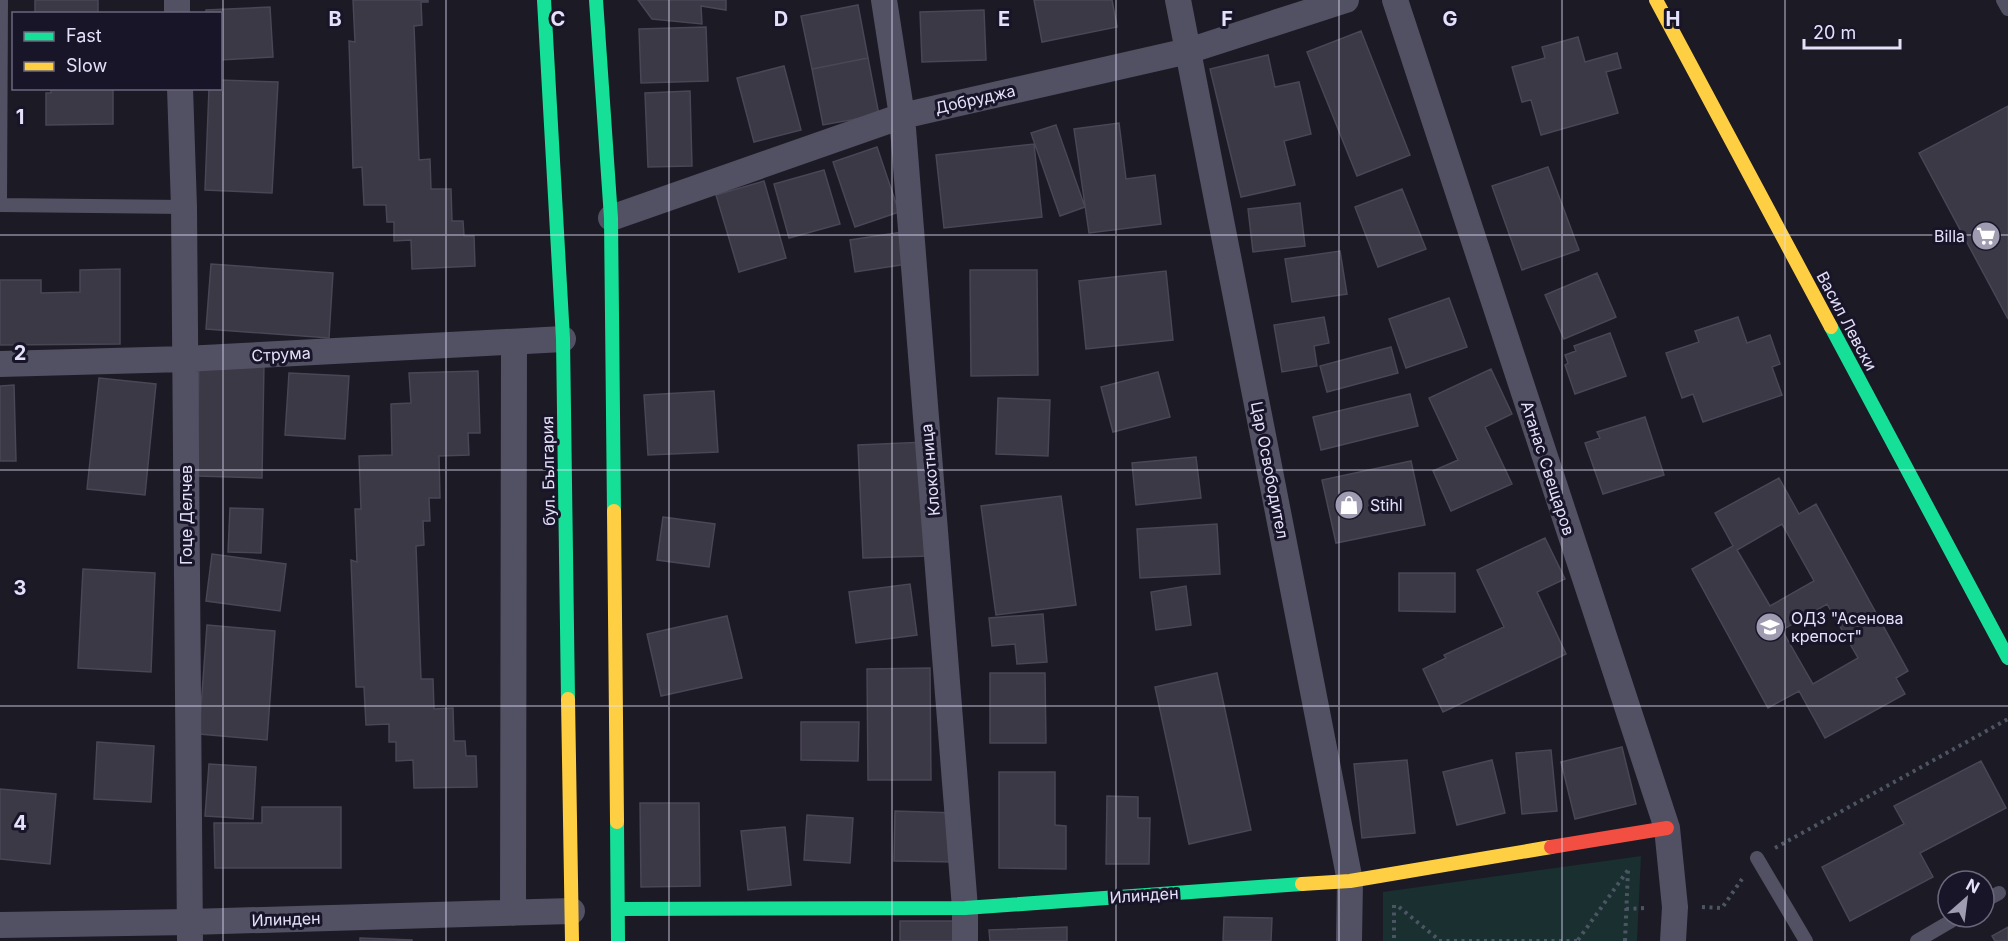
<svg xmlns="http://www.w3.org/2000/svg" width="2008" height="941" font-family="Inter,sans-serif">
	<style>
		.green { fill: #192f30 }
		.building { fill: #3b3945; stroke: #494656; stroke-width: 1.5; fill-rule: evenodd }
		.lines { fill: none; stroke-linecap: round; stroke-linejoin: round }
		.path { stroke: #4c5662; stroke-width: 4; stroke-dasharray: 3 4.5; stroke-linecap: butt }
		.lane { stroke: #525063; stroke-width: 14 }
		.street { stroke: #525063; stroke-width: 26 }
		.fast { stroke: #16e098; stroke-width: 14 }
		.slow { stroke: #ffcf43; stroke-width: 14 }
		.jam { stroke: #f24e42; stroke-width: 14 }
		.grid { fill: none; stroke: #e5e1fb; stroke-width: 1.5; stroke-opacity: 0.55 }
		.labels { text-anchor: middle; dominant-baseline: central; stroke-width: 6; stroke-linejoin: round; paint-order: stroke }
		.street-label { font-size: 16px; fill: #e5e1fb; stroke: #191529 }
		.poi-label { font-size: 16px; fill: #e5e1fb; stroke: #191529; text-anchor: start }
		.grid-label { font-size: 20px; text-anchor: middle; font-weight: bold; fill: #e5e1fb; stroke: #191529; stroke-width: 6; stroke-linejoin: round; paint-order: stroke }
	</style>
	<rect width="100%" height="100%" fill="#1c1a24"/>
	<path class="green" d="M 1641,856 L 1637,941 L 1383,941 L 1383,892 Z"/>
	<path class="building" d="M 35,0 L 98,0 L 98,14 L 35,14 Z
		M 353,0 L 428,0 L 428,2 L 421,2 L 422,25 L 414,26 L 419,160 L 430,159 L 431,189 L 451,189 L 452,221 L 463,221 L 464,236 L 474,236 L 475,266 L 412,269 L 411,240 L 394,241 L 394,222 L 387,222 L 386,205 L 364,205 L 362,167 L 353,168 L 349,41 L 355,42 Z
		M 638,0 L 726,0 L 726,10 L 701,6 L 702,24 L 652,19 Z
		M 1034,0 L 1112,0 L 1117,27 L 1042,42 Z
		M 858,5 L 868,58 L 812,69 L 801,16 Z
		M 270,7 L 273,57 L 220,60 L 220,14 L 206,14 L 206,10 Z
		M 984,10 L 986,60 L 922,62 L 920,12 Z
		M 706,27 L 708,81 L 641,83 L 639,29 Z
		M 1361,31 L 1410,155 L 1357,176 L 1307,52 Z
		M 1578,37 L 1585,62 L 1617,53 L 1621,68 L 1606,72 L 1618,113 L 1541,135 L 1531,100 L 1522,102 L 1512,67 L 1545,58 L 1542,47 Z
		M 1268,55 L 1275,87 L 1299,82 L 1311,134 L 1284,141 L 1295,185 L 1241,197 L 1210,69 Z
		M 868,58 L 879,115 L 823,125 L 812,69 Z
		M 784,66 L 801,130 L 754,142 L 737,78 Z
		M 220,80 L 278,82 L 272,193 L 205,190 L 209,88 L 220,88 Z
		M 51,88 L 113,88 L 113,124 L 46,125 L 46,93 L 51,93 Z
		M 690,91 L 692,166 L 648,167 L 645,93 Z
		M 2008,106 L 2008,319 L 1919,153 Z
		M 1119,123 L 1126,179 L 1155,175 L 1161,224 L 1089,233 L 1074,129 Z
		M 1056,125 L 1085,207 L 1060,216 L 1031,133 Z
		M 1034,144 L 1042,217 L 944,228 L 936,155 Z
		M 877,147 L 899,212 L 855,227 L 833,162 Z
		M 1548,167 L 1579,250 L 1522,270 L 1492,186 Z
		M 824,170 L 840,224 L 789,238 L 774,184 Z
		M 764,181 L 786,258 L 739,272 L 716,195 Z
		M 1402,189 L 1426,249 L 1378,267 L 1355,207 Z
		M 1300,203 L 1305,246 L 1253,252 L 1248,209 Z
		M 902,232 L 907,264 L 855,272 L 850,240 Z
		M 1340,251 L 1347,294 L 1292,302 L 1285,259 Z
		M 211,264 L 333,273 L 329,338 L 206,329 Z
		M 120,269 L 120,344 L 0,345 L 0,280 L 41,280 L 41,293 L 80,292 L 80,270 Z
		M 970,270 L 1037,270 L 1038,375 L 971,376 Z
		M 1166,271 L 1173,340 L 1086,349 L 1079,281 Z
		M 1597,273 L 1616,317 L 1564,339 L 1545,295 Z
		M 1449,298 L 1467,347 L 1406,368 L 1389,319 Z
		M 1324,317 L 1329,343 L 1314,346 L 1317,366 L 1282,372 L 1274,325 Z
		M 1738,317 L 1747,343 L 1770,335 L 1780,364 L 1772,367 L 1782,395 L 1703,422 L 1693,394 L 1682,398 L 1666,353 L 1699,342 L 1695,331 Z
		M 1610,333 L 1626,376 L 1575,394 L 1565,365 L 1568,363 L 1565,355 L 1576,351 L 1574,346 Z
		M 1391,347 L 1398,373 L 1327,392 L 1320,366 Z
		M 199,362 L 264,364 L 262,478 L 197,476 Z
		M 1491,369 L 1512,414 L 1485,427 L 1512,484 L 1451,511 L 1433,471 L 1458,460 L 1429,398 Z
		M 478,371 L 480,433 L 468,433 L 469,455 L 439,456 L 440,498 L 429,498 L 430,521 L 423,521 L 424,545 L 416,546 L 421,679 L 433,679 L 434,709 L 453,708 L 454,741 L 465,741 L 466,756 L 476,756 L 477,787 L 414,788 L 413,760 L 396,761 L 396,742 L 389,742 L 389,724 L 366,725 L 364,687 L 356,687 L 351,560 L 357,562 L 355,509 L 361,509 L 359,456 L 392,455 L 391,404 L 411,403 L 409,373 Z
		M 1158,372 L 1170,417 L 1113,432 L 1101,387 Z
		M 289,373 L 349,376 L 345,439 L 285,435 Z
		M 99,378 L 156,384 L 145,495 L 87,489 Z
		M 14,385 L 16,461 L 0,461 L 0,386 Z
		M 714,391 L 718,452 L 648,455 L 644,395 Z
		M 1410,394 L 1418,426 L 1321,450 L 1313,417 Z
		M 998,398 L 1050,400 L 1048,456 L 996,454 Z
		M 1645,417 L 1664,475 L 1603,494 L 1585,443 L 1600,438 L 1597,432 Z
		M 926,442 L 930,556 L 863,558 L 858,445 Z
		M 1196,457 L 1201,498 L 1136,505 L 1132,463 Z
		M 1411,461 L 1425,525 L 1336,543 L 1322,480 Z
		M 1779,478 L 1799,514 L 1816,504 L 1908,671 L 1896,678 L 1905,694 L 1825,738 L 1799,691 L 1768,708 L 1692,569 L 1733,546 L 1715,513 ZM 1782,524 L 1814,581 L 1770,606 L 1737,550 ZM 1827,604 L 1858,658 L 1813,684 L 1782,630 Z
		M 1061,496 L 1076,605 L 996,615 L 981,506 Z
		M 230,508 L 263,509 L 261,553 L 228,552 Z
		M 663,517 L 715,524 L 709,567 L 657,560 Z
		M 1217,524 L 1220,574 L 1140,578 L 1137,529 Z
		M 1545,538 L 1565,579 L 1537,592 L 1566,654 L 1443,712 L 1423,669 L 1446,658 L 1444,655 L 1504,627 L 1477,570 Z
		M 212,554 L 286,564 L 280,611 L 206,601 Z
		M 83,569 L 155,573 L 151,672 L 78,668 Z
		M 1399,573 L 1455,573 L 1455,612 L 1399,611 Z
		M 910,584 L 917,635 L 856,643 L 849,592 Z
		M 1186,586 L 1191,625 L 1156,630 L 1151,592 Z
		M 1043,614 L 1047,662 L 1017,664 L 1015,644 L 992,646 L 989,618 Z
		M 727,616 L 742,678 L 661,696 L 647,634 Z
		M 207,625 L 275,631 L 267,740 L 199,734 Z
		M 930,668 L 931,780 L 868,780 L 867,669 Z
		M 990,673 L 1045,673 L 1046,743 L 990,743 Z
		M 1217,673 L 1251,830 L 1189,844 L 1155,687 Z
		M 801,722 L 859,722 L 858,761 L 801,760 Z
		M 97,742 L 154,746 L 151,802 L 94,799 Z
		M 1622,747 L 1636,804 L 1575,819 L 1561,762 Z
		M 1551,750 L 1557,811 L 1522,814 L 1516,753 Z
		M 1407,760 L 1415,833 L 1362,838 L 1354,764 Z
		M 1492,760 L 1505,813 L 1457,825 L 1443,772 Z
		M 1981,761 L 2006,808 L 1920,853 L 1933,877 L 1850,921 L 1822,867 L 1904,824 L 1894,806 Z
		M 209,764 L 256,767 L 253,819 L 205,816 Z
		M 999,772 L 1055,772 L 1055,825 L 1066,826 L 1066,869 L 999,868 Z
		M 0,789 L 56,794 L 50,864 L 0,859 Z
		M 1107,796 L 1138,797 L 1138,818 L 1150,818 L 1149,864 L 1106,864 Z
		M 640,803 L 699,803 L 700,886 L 641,887 Z
		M 262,807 L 341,807 L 341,868 L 215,868 L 214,823 L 262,823 Z
		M 895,811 L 956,813 L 955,862 L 894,861 Z
		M 807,815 L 853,818 L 850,863 L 804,860 Z
		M 785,827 L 791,885 L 748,890 L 741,831 Z
		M 1224,917 L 1272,918 L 1271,941 L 1223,941 Z
		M 900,921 L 962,921 L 961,941 L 900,941 Z
		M 1067,927 L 1067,941 L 990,941 L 989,930 Z
		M 2008,927 L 2008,941 L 1995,941 L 1992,936 Z
		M 360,938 L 412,940 L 412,941 L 360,941 Z"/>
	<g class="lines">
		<path class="path" d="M 1775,848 L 2008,719
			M 1394,905 L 1394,941
			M 1399,907 L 1439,940
			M 1702,907 L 1722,908 L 1742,879
			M 1626,909 L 1646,908
			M 1578,940 L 1628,870
			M 1439,941 L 1578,941
			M 1625,941 L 1628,870 L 1625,870"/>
		<path class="lane" d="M 1,0 L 0,205 L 184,207
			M 2003,0 L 2008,9
			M 1757,858 L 1806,941
			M 1984,901 L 1999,893
			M 1917,941 L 1958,917"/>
		<path class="street" d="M 177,0 L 177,14
			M 884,0 L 902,116 L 965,908 L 965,941
			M 1178,0 L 1350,881 L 1349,941
			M 1395,0 L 1667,828 L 1675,907 L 1673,941
			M 180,88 L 184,207 L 190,941
			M 611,218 L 902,116 L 1188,51 L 1346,0
			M 0,364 L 185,359 L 563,339
			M 513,913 L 514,342
			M 0,925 L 190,922 L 572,911"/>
		<path class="fast" d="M 544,0 L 563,339 L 568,699
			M 596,0 L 611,218 L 614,511
			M 1831,327 L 2008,658
			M 617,822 L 618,941
			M 618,909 L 965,908 L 1302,884"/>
		<path class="slow" d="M 1656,0 L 1831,327
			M 614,511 L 617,822
			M 568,699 L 572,941
			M 1302,884 L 1350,881 L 1551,847"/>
		<path class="jam" d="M 1551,847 L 1667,828"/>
	</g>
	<path class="grid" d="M 223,0 L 223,941M 446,0 L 446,941M 669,0 L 669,941M 892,0 L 892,941M 1116,0 L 1116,941M 1339,0 L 1339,941M 1562,0 L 1562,941M 1785,0 L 1785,941M 0,235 L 2008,235M 0,470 L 2008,470M 0,706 L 2008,706"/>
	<defs>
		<g id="supermarket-disc" transform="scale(1.5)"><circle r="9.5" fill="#9f9bb0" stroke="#191529"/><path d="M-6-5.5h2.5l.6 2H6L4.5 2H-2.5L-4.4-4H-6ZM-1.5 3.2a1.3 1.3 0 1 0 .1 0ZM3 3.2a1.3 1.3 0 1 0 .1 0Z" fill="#fff"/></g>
		<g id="shop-disc" transform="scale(1.5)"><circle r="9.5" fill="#9f9bb0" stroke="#191529"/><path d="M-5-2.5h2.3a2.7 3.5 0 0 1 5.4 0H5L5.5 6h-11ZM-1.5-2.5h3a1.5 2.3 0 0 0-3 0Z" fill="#fff"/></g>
		<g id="school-disc" transform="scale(1.5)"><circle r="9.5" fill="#9f9bb0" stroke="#191529"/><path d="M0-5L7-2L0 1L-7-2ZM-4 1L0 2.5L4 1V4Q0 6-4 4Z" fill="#fff"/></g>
	</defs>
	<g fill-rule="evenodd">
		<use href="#supermarket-disc" x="1986" y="236"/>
		<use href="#shop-disc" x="1349" y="505"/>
		<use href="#school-disc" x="1770" y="627"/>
	</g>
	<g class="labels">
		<g class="street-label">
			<text transform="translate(975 99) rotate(-13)">Добруджа</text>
			<text transform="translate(1847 321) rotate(62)">Васил Левски</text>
			<text transform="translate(281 354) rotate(-3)">Струма</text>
			<text transform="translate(1548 468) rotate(72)">Атанас Свещаров</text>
			<text transform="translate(930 470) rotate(-95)">Клокотница</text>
			<text transform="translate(1270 470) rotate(79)">Цар Освободител</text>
			<text transform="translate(548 471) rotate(-91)">бул. България</text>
			<text transform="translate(186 515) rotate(-90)">Гоце Делчев</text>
			<text transform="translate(1144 895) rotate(-4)">Илинден</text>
			<text transform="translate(286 919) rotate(-2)">Илинден</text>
		</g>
		<g class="poi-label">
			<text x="1965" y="236" text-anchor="end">Billa</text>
			<text x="1370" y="505">Stihl</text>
			<text x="1791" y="618">ОДЗ "Асенова<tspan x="1791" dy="18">крепост"</tspan></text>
		</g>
	</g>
	<g class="grid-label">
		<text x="335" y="26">B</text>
		<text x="558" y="26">C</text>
		<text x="781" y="26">D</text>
		<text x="1004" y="26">E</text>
		<text x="1227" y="26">F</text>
		<text x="1450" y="26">G</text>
		<text x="1673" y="26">H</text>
		<text x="20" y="124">1</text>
		<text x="20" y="360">2</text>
		<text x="20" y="595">3</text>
		<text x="20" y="830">4</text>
	</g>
	<rect x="12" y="12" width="210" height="78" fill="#191529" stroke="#6b677d" stroke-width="1.5"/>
	<rect x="24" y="32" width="30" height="9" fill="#16e098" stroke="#6b677d" stroke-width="1.5"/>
	<text x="66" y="42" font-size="18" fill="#e5e1fb">Fast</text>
	<rect x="24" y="62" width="30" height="9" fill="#ffcf43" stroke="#6b677d" stroke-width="1.5"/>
	<text x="66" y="72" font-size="18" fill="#e5e1fb">Slow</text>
	<g transform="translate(1966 899) rotate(28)"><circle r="28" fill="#191529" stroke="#6b677d" stroke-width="1.5"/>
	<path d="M0-4.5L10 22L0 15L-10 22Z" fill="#9f9bb0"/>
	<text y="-9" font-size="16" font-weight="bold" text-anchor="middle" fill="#e5e1fb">N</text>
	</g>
	<path d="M1804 39v9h96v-9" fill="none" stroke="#e5e1fb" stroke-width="3"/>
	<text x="1813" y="39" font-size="18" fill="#e5e1fb" stroke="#191529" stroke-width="4.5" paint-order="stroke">20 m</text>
</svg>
